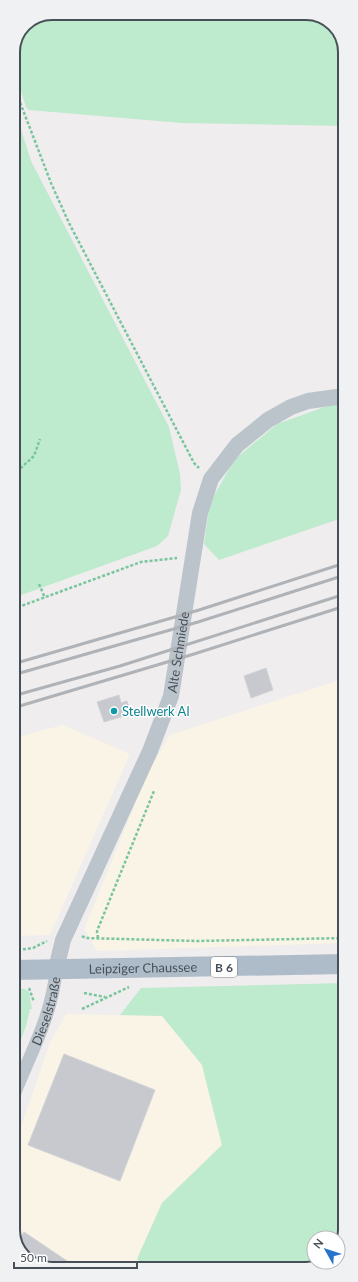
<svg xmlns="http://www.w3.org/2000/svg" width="358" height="1282" font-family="Lato,sans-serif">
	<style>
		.commercial { fill: #faf4e6 }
		.green { fill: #beeace }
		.building { fill: #c7c9cf; stroke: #d1d3d8 }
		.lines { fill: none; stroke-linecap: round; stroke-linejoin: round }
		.path { stroke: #79c59e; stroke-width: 2.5; stroke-dasharray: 3 2; stroke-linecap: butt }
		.minor { stroke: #bcc4cb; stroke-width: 13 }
		.tertiary { stroke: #bcc4cb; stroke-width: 16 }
		.primary { stroke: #aebcca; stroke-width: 20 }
		.rail { stroke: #afb2b7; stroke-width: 3 }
		.culture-dot { fill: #0f9aa8; stroke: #fff; stroke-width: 1.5 }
		.labels { text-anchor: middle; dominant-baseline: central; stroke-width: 3; stroke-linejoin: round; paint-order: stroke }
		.shield { fill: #fff; stroke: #7e848a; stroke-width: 1 }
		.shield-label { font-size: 12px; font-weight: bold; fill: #475058 }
		.street-label { font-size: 13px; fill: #475058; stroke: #fff }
		.culture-label { font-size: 13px; fill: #0d838f; stroke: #fff; text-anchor: start }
		.rim { fill: none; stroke: #475058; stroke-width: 2 }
	</style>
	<rect width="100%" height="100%" fill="#efeded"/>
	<path class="commercial" d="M 345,678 L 345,943 L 97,951 L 84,929 L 149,770 L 170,735 Z
		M 63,725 L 130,754 L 50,935 L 14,936 L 13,738 Z
		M 66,1014 L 162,1016 L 202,1065 L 222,1145 L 162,1203 L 137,1259 L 148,1269 L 47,1269 L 26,1259 L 14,1238 L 14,1148 L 50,1042 Z"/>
	<path class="green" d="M 52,13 L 311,13 L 332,23 L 344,44 L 344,126 L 182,123 L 29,110 L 26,107 L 13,66 L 13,52 L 25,24 Z
		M 13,104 L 31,161 L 169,427 L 180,474 L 181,490 L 168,536 L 157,546 L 13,598 Z
		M 330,405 L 344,405 L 345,517 L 219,560 L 204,544 L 210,503 L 234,460 L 277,424 Z
		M 345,983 L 345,1230 L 338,1249 L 338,1238 L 314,1238 L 314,1262 L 325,1262 L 314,1268 L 148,1269 L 137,1259 L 162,1203 L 222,1145 L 202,1065 L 162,1016 L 120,1015 L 141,988 Z
		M 14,988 L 25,989 L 29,992 L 32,1009 L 30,1009 L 26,1026 L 14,1058 Z"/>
	<path class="building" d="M 266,668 L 273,690 L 251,698 L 244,676 Z
		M 119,695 L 121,703 L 127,701 L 131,714 L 104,722 L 97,702 Z
		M 64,1054 L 155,1090 L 120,1181 L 28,1145 Z
		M 24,1232 L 79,1269 L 47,1269 L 26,1259 L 17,1243 Z"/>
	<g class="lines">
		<path class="path" d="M 13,84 L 51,183 L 69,223 L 194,463 L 199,468
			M 13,475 L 34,456 L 40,439
			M 39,584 L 45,598
			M 13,609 L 141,562 L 177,558
			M 82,936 L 85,938 L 197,941 L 345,938
			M 98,938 L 97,931 L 154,791
			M 18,950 L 33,948 L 47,941
			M 29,988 L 34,1002
			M 84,993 L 105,997
			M 82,1009 L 129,987"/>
		<path class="minor" id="s1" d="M 14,1095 C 30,1054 53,1014 56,969"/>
		<path class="tertiary" id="s2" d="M 56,969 L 63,940 L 150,751 L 171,696 L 200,513 L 211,479 L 237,445 L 268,420 L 291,407 L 308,401 L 344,396"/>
		<path class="primary" id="s3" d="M 14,970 L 345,964"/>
		<path class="rail" d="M 13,664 L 199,610 L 345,563
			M 13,675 L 198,622 L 345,575
			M 13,696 L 120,666 L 345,594
			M 13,708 L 194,654 L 345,606"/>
	</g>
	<circle class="culture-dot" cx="114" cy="711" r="4"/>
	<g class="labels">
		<rect class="shield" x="211" y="957" width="26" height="20" rx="3"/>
		<g class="shield-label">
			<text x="224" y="967">B 6</text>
		</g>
		<g class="street-label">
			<text stroke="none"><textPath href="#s2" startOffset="341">Alte Schmiede</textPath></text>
			<text stroke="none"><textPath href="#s3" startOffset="129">Leipziger Chaussee</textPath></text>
			<text stroke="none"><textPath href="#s1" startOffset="90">Dieselstraße</textPath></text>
		</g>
		<g class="culture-label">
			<text x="122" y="711">Stellwerk Al</text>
		</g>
	</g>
	<path d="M0 0H358V1282H0ZM52 20H306A32 32 0 0 1 338 52V1230A32 32 0 0 1 306 1262H52A32 32 0 0 1 20 1230V52A32 32 0 0 1 52 20Z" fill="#f0f1f2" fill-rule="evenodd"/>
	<path class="rim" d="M52 20H306A32 32 0 0 1 338 52V1230A32 32 0 0 1 306 1262H52A32 32 0 0 1 20 1230V52A32 32 0 0 1 52 20Z"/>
	<g transform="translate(326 1250) rotate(309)"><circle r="19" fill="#ffffff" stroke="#b5b9bc"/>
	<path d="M0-3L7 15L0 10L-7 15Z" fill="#2873ce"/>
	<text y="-6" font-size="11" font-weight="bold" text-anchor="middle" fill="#475058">N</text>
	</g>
	<path d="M14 1262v6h123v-6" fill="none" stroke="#475058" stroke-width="2"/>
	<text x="20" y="1262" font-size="12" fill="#475058" stroke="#ffffff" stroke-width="3" paint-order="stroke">50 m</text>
</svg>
